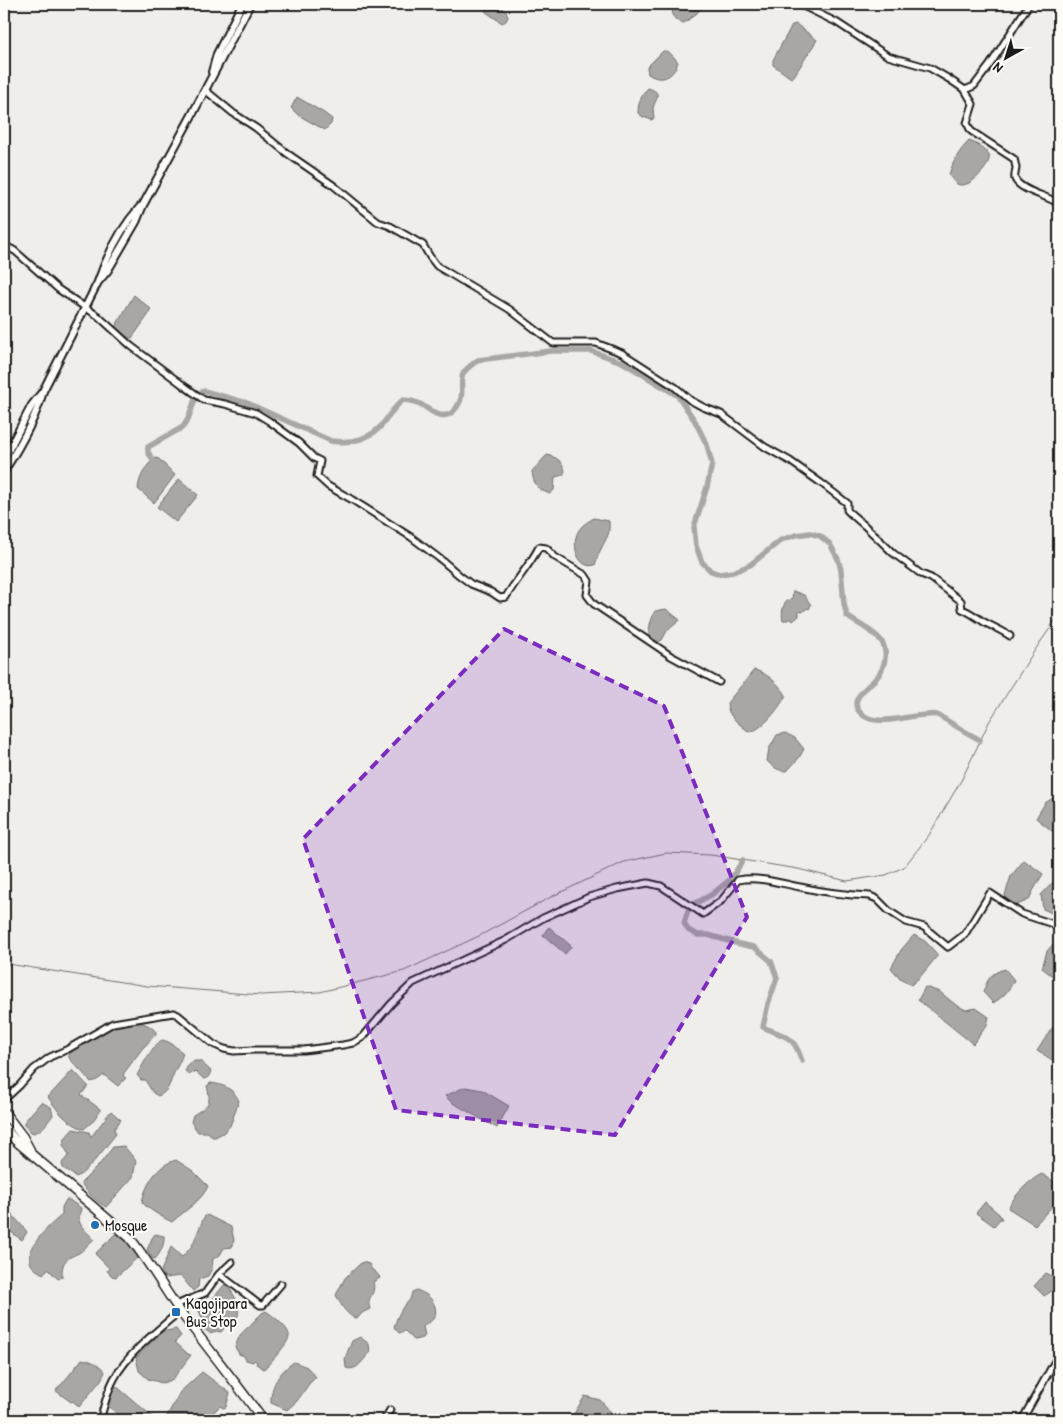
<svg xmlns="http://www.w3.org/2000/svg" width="1063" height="1424" font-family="'Patrick Hand',sans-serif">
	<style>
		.water { fill: #a8a7a3; stroke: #706f6d }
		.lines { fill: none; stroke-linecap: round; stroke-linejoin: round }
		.stream { stroke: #706f6d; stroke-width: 1 }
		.canal { stroke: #a8a7a3; stroke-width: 5.5 }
		.minor-casing { stroke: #1c1c1c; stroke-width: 9 }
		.major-casing { stroke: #1c1c1c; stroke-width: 10 }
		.highway-casing { stroke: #1c1c1c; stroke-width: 11 }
		.minor { stroke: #fdfcf7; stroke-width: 5 }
		.major { stroke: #fdfcf7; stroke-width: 6 }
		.highway { stroke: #fdfcf7; stroke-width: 8 }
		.marked { fill: #7b2cbf; fill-opacity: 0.2; stroke: #7b2cbf; stroke-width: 4; stroke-dasharray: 10 6; stroke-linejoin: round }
		.poi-dot { fill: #1f6fb2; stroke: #fdfcf7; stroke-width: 2 }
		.labels { text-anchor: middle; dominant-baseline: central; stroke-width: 4; stroke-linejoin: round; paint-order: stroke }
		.poi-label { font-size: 16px; fill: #1c1c1c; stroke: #fdfcf7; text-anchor: start }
	</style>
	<rect width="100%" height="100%" fill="#f0eeea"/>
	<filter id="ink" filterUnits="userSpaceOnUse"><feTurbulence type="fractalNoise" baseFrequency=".02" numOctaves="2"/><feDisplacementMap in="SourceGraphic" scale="10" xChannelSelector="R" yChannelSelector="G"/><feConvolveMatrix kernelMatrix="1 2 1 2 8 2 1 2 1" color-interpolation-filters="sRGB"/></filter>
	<g filter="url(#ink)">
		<path class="water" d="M 486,4 L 498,4 L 506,11 L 508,17 L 506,21 L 502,23 L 486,12 L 484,7 Z
			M 677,4 L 702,4 L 703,6 L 696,14 L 684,23 L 677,21 L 672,15 L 673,9 Z
			M 796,24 L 817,40 L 794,76 L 791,78 L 773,65 L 773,60 L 792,25 Z
			M 663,51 C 670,51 673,56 678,62 C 674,77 661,83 648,74 L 647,67 Z
			M 648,88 C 665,93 654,100 653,109 C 653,112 654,115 654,118 L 652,120 L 643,117 L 638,113 C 638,103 641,96 648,88 Z
			M 297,97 L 324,113 L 332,119 L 331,124 L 325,130 L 298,115 L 291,108 Z
			M 969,141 C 974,142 987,150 989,155 C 992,165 972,186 961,185 C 955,185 952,179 949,175 C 953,161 959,151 969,141 Z
			M 134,295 L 151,309 L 149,314 L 132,338 L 129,338 L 115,327 Z
			M 547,455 C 556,457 563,461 565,471 L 563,475 L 555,477 L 554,490 L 550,494 C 538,490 533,484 532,471 Z
			M 155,458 L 159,459 L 175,475 L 154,503 L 138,489 C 139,477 146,465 155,458 Z
			M 179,479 L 198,495 L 176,522 L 157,507 Z
			M 594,518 L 609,521 C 610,536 607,536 601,549 C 598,554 597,560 595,565 C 578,570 572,546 577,534 C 580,526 587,522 594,518 Z
			M 793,591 L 804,595 L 811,605 L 809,609 L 807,608 L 803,612 L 799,611 L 799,616 L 793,621 L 790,618 L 788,620 L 783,620 C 781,614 783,606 786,601 L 792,599 Z
			M 666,609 L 680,620 L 667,631 L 662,640 L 658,642 L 649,638 C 648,629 651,619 655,611 Z
			M 754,670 C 766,672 780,685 786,695 C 780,707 763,730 749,732 C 740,724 727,717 727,703 Z
			M 785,733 L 795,738 L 804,749 L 799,758 L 787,771 C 778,771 773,767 767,761 L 769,749 L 777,735 Z
			M 1058,795 L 1059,827 L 1052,831 L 1036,818 L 1045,803 Z
			M 1024,860 L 1043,874 L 1033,891 L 1029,900 L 1017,905 L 1007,901 L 1005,895 L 1011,876 Z
			M 1057,878 L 1059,879 L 1059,913 L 1056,915 L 1043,909 L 1041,895 Z
			M 549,927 L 570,945 L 571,947 L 565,954 L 543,935 L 547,929 Z
			M 914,935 L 925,941 L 938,955 L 920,977 L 911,985 L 900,978 L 891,968 L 901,950 Z
			M 1056,941 L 1059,942 L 1059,981 L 1042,968 L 1047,951 Z
			M 1005,969 L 1014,980 C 1009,990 1004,997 993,1003 L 983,992 C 988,979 990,973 1005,969 Z
			M 925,987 L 940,992 L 956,1005 L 966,1010 L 976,1008 L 989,1017 L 987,1025 L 973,1044 L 918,1000 Z
			M 1059,1019 L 1059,1064 L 1037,1051 L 1050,1031 Z
			M 133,1022 C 142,1022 151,1025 156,1032 L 156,1034 L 142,1049 L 124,1073 L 123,1076 L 126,1078 L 118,1086 L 104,1075 L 97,1080 L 91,1082 L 69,1058 L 69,1054 L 80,1045 L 113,1025 L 122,1025 Z
			M 162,1040 C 170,1041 177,1048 183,1053 C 181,1060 179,1063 176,1069 C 170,1079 171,1091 158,1096 L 153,1093 L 145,1080 L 141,1080 L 137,1075 C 143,1065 153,1044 162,1040 Z
			M 193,1061 L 200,1061 L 211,1071 L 208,1078 L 204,1079 L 196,1072 L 192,1073 L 190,1075 L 185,1071 L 189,1064 Z
			M 73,1070 L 88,1086 L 81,1095 L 100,1109 L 100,1111 L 92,1122 L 84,1129 C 67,1123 58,1112 48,1097 Z
			M 210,1083 C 223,1084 234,1089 239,1101 L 230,1126 L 223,1133 L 215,1137 L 212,1137 L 208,1132 L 198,1132 L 191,1122 L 193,1115 C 208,1106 212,1104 207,1086 Z
			M 465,1087 L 482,1090 L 509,1106 L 497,1128 L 451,1102 L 445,1096 Z
			M 41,1102 L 51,1107 L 53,1115 C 47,1123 43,1130 34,1133 L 31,1132 L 24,1124 L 24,1122 Z
			M 111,1111 L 121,1120 L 114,1129 L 116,1134 C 107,1145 87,1173 76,1177 L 63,1168 L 62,1163 L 69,1155 L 63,1145 L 65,1138 L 73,1129 L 89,1132 L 91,1137 Z
			M 124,1146 L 136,1161 L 133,1177 L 106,1207 C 96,1201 88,1194 81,1183 L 99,1165 L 113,1147 Z
			M 176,1160 L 193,1171 L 208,1186 C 202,1201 184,1211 172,1222 C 165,1219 146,1208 142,1202 C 146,1184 157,1165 176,1160 Z
			M 1042,1174 L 1056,1183 L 1057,1201 L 1035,1225 L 1008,1208 C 1014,1196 1030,1179 1042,1174 Z
			M 66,1200 L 69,1200 L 81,1208 C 81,1211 79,1214 79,1217 C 78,1226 88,1233 94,1239 C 89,1243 84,1250 79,1253 C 65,1259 62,1261 62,1277 L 58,1279 L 48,1269 L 43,1274 C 38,1271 30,1267 30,1260 C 28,1244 51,1224 62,1215 L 62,1207 Z
			M 985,1202 L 999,1214 L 1002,1219 L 1000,1219 L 994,1226 L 976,1213 Z
			M 8,1208 L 9,1208 C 12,1217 21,1223 27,1232 L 22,1240 L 4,1227 L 4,1214 Z
			M 207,1215 L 231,1227 L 234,1240 L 232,1247 L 224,1248 L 220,1255 L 213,1259 L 212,1268 L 208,1276 L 199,1279 L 198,1287 L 193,1291 L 181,1276 L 165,1278 L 161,1271 L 171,1247 L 182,1257 L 192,1246 L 204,1217 Z
			M 116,1233 C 126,1240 133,1247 138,1257 L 116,1277 L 112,1276 L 107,1271 L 109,1268 L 95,1254 Z
			M 155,1234 L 164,1236 C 165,1244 160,1254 155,1259 L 153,1259 L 147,1250 L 152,1238 Z
			M 362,1262 L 369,1264 C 372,1272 378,1272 380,1278 L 373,1282 C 377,1295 365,1297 370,1309 L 362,1313 L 357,1319 C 346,1315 341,1305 336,1295 L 345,1278 Z
			M 1046,1273 L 1059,1279 C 1057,1288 1051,1292 1044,1296 L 1034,1286 Z
			M 225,1284 C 234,1293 240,1303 238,1316 L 227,1325 L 221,1332 L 216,1331 L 211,1334 L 200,1326 L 202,1318 L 195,1302 L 199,1300 L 210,1302 Z
			M 417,1290 C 420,1292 425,1293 428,1296 C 434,1301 439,1312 433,1319 C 430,1323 426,1322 423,1327 L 425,1335 L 423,1338 L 414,1340 L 405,1331 L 399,1333 L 394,1327 C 396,1320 399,1313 403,1307 C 409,1300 410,1302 412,1292 Z
			M 266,1311 C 272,1315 291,1329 289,1337 C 288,1344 270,1363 264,1369 L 256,1364 L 257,1362 L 255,1360 L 253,1362 L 246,1360 L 244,1356 L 239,1354 L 235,1347 L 240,1335 L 262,1313 Z
			M 176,1329 L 181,1336 L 175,1342 L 188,1354 L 191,1355 L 172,1380 L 162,1383 L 148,1379 L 139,1371 L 136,1358 L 155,1338 L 162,1332 Z
			M 360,1337 L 369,1344 L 370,1352 C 363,1360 357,1372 346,1368 L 345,1358 L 352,1341 Z
			M 82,1359 C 90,1360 100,1364 105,1372 L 101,1380 L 79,1407 L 73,1401 L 71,1402 L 56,1391 L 58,1387 L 62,1384 Z
			M 294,1362 L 307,1367 L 316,1377 L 309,1384 L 297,1401 L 287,1410 L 271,1403 C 270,1386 280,1371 294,1362 Z
			M 202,1372 L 230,1393 L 226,1407 L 223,1408 L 220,1406 L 213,1413 L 214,1417 L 212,1420 L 169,1420 L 166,1418 L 180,1392 Z
			M 116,1386 L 153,1417 L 153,1419 L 152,1420 L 126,1420 L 106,1405 L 114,1387 Z
			M 585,1396 L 600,1400 L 611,1412 L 606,1420 L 570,1420 Z"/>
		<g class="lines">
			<path class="stream" d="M 4,965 L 8,964 L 147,986 L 261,995 L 320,992 L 404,971 L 481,935 L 551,897 L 624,862 L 666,853 L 711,855 L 798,869 L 847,881 L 886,875 L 904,867 L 929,835 L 962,779 L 989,722 L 1033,653 L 1059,615"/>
			<path class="canal" d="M 153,460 L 148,452 L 148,447 L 183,427 L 188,419 L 197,394 L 204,391 L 247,403 L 331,441 C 351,444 373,439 385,421 C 391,413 395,406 403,400 C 408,400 413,401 418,403 C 428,407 435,418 447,415 C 453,414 460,404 461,398 C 463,390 460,381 463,374 C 466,368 473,364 478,360 L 551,351 L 591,351 L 622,362 L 678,396 L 695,421 L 707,445 L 712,464 L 707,487 L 694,527 L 696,546 L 702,562 L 711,571 L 720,574 L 733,572 L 750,565 L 781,540 L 796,535 L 810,533 L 820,536 L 830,544 L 838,559 L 841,570 L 844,604 L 847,616 C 857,624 878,633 883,644 C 888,654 884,668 878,676 C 869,687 844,701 863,715 C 878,727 908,715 926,715 C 929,715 934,714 937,715 C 942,717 946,720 951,723 C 960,729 970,734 980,740
				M 743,860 L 731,879 L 711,895 L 694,904 L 688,911 L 684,923 L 688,930 L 698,935 L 708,935 L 739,944 L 754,947 L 771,961 L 777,978 L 768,1004 L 763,1027 C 787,1038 793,1034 802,1061"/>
			<g class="minor-casing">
				<path id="minor" d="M 799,4 L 836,22 L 888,56 L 930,68 L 949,79 L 965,90 L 974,86 L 990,65 L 1029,4
					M 205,90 L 233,113 L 256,128 L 288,154 L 333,185 L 378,222 L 390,226 L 423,245 L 430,257 L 437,266 L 509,309 L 553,343 L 596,343 L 622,353 L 675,387 L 690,400 L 703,407 L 721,414 L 765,447 L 790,461 L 821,483 L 847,503 L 847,510 L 850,513 L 865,526 L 893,553 L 921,574 L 931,578 L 961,601 L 962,609 C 970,612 976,617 984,622 C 993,627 1001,630 1010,636
					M 965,90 L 973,104 L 967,123 L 971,131 L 1014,159 C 1015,162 1015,164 1016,167 C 1016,171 1014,175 1015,179 C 1020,191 1049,196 1059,204
					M 4,245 L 15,251 L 58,289 L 98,316 L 131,346 L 187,388 L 204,400 L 225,404 L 256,413 L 269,421 L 299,443 L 314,458 L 320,461 L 317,476 L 328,486 L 351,499 L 411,537 L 444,562 L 459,575 L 471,584 L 491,592 L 500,598 L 506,597 C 516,580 530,565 539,547 L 546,548 L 555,557 L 585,575 L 589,581 L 587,595 L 594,604 L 671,656 L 719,682
					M 4,1100 L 19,1086 L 34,1069 L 50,1057 L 68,1049 L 113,1023 L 167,1014 L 174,1013 L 178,1015 L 213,1044 L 224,1049 L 234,1051 L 253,1050 L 304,1050 L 343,1045 L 353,1043 L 363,1037 L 391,1004 L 413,983 L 506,940 L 543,918 L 589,897 L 617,889 L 648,883 L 661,886 L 703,914 L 721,901 L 738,880 C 760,876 778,883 800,887 C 823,892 847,895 870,896 L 877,899 L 889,911 L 906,922 L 924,927 L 948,947 L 965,934 L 990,893 L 1022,914 L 1050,923 L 1059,928
					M 219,1274 L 260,1305 L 263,1305 L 281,1284
					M 176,1305 L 205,1293 L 219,1274 L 232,1262
					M 100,1420 C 104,1407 107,1392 114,1379 C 128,1353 158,1330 180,1311
					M 384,1420 L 390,1410
					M 1022,1420 L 1059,1354"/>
			</g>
			<g class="major-casing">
				<path id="major" d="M 212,72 L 217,54 L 242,4
					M 98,282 L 108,270 L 136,222 L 143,205 L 192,115 L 250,4
					M 4,465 L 6,455 L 32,405 L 43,391
					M 4,471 C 18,449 37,415 43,391 L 98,282 C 107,256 121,228 140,207"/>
			</g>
			<g class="highway-casing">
				<path id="highway" d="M 4,1112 L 23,1137 L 30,1150
					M 4,1127 L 16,1141 L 129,1237 C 148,1260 162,1286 179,1310 C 207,1347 236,1383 263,1420"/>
			</g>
			<use href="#minor" class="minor"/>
			<use href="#major" class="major"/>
			<use href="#highway" class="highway"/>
		</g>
	</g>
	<path class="marked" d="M 504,629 L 664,706 L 747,917 L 615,1135 L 396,1110 L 303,839 Z"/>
	<g class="poi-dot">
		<circle cx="95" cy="1225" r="5"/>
		<rect x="171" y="1307" width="10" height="10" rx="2.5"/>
	</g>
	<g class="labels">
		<g class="poi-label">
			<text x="105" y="1225">Mosque</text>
			<text x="186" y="1303">Kagojipara<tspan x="186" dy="18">Bus Stop</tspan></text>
		</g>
	</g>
	<rect width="1063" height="1424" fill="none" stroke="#fdfcf7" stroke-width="20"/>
	<rect x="10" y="10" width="1043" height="1404" fill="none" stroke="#1c1c1c" stroke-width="2" filter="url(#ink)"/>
	<g transform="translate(1006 58) rotate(219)" stroke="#fdfcf7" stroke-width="4" paint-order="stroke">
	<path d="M0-4L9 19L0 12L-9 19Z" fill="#1c1c1c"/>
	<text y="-8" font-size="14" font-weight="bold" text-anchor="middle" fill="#1c1c1c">N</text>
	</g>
</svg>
